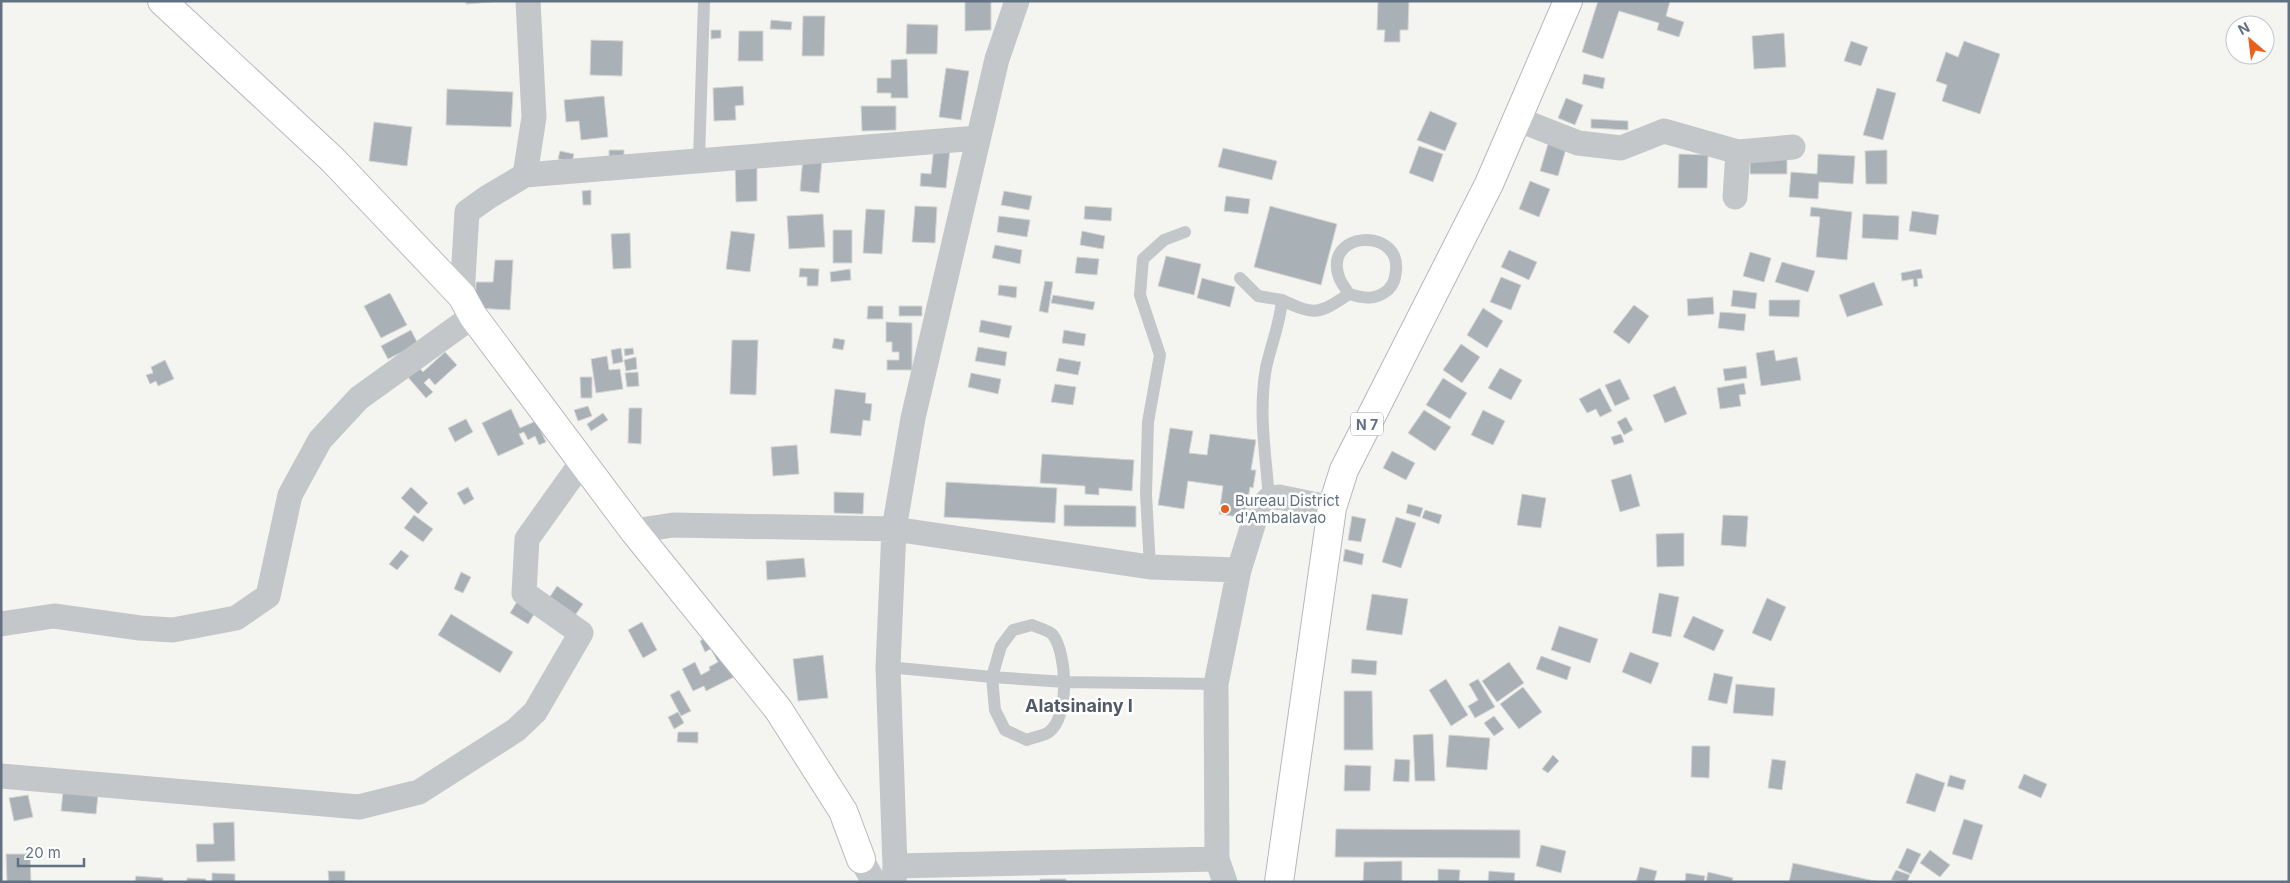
<svg xmlns="http://www.w3.org/2000/svg" width="2290" height="883" font-family="Inter,sans-serif">
	<style>
		.building { fill: #a9b1b7; stroke: #d5d6d3 }
		.lines { fill: none; stroke-linecap: round; stroke-linejoin: round }
		.secondary-casing { stroke: #b6babe; stroke-width: 30 }
		.primary-casing { stroke: #b4b8bc; stroke-width: 30 }
		.lane { stroke: #c4c7ca; stroke-width: 12 }
		.street { stroke: #c4c7ca; stroke-width: 25 }
		.secondary { stroke: #fff; stroke-width: 28 }
		.primary { stroke: #fff; stroke-width: 28 }
		.poi-dot { fill: #e95f1b; stroke: #fff; stroke-width: 2 }
		.labels { text-anchor: middle; dominant-baseline: central; stroke-width: 5; stroke-linejoin: round; paint-order: stroke }
		.shield { fill: #fff; stroke: #919ca8; stroke-width: 1 }
		.shield-label { font-size: 14px; font-weight: bold; fill: #627182 }
		.poi-label { font-size: 15px; fill: #627182; stroke: #fff; text-anchor: start }
		.quarter-label { font-size: 18px; font-weight: bold; fill: #505b67; stroke: #fff }
	</style>
	<rect width="100%" height="100%" fill="#f4f5f0"/>
	<path class="building" d="M 466,1 L 492,1 L 492,2 L 466,4 Z
		M 965,1 L 991,1 L 991,30 L 965,31 Z
		M 1378,1 L 1409,1 L 1408,30 L 1400,30 L 1400,42 L 1384,42 L 1385,30 L 1377,30 Z
		M 1598,1 L 1670,1 L 1666,16 L 1684,22 L 1679,37 L 1657,30 L 1659,23 L 1619,11 L 1603,59 L 1582,52 Z
		M 803,16 L 825,16 L 824,56 L 802,56 Z
		M 771,20 L 792,22 L 791,30 L 770,29 Z
		M 907,24 L 938,25 L 937,54 L 906,54 Z
		M 711,30 L 721,30 L 721,38 L 711,39 Z
		M 739,31 L 763,31 L 763,61 L 738,61 Z
		M 1784,33 L 1786,67 L 1754,69 L 1752,36 Z
		M 591,40 L 623,41 L 622,76 L 590,75 Z
		M 1851,41 L 1868,47 L 1861,66 L 1844,61 Z
		M 1964,41 L 2000,54 L 1980,114 L 1942,101 L 1947,85 L 1936,81 L 1946,52 L 1958,57 Z
		M 907,59 L 908,98 L 891,98 L 891,93 L 877,93 L 877,78 L 891,78 L 891,60 Z
		M 946,68 L 969,71 L 961,120 L 939,117 Z
		M 1584,74 L 1605,78 L 1603,89 L 1582,84 Z
		M 743,86 L 744,105 L 735,106 L 736,120 L 714,121 L 713,88 Z
		M 1877,88 L 1896,93 L 1883,140 L 1863,135 Z
		M 447,89 L 513,92 L 511,127 L 446,125 Z
		M 604,96 L 608,137 L 581,140 L 579,121 L 566,122 L 564,100 Z
		M 1566,98 L 1583,105 L 1575,125 L 1558,118 Z
		M 861,106 L 896,106 L 896,130 L 862,131 Z
		M 1430,111 L 1457,123 L 1445,151 L 1417,140 Z
		M 1591,119 L 1628,121 L 1628,130 L 1591,128 Z
		M 374,122 L 412,127 L 407,166 L 369,161 Z
		M 1548,144 L 1566,149 L 1558,176 L 1540,171 Z
		M 1419,146 L 1443,154 L 1433,182 L 1409,173 Z
		M 934,147 L 950,149 L 946,188 L 920,186 L 921,173 L 931,174 Z
		M 1223,148 L 1277,161 L 1272,180 L 1218,167 Z
		M 609,150 L 624,150 L 624,160 L 609,161 Z
		M 1887,150 L 1887,184 L 1866,184 L 1865,151 Z
		M 560,151 L 574,154 L 572,162 L 558,159 Z
		M 1679,154 L 1708,155 L 1707,188 L 1678,188 Z
		M 1818,154 L 1855,156 L 1853,184 L 1819,182 L 1818,199 L 1789,197 L 1791,172 L 1817,174 Z
		M 803,157 L 822,159 L 819,193 L 800,191 Z
		M 1750,157 L 1787,158 L 1787,174 L 1750,174 Z
		M 757,160 L 757,201 L 736,202 L 735,161 Z
		M 1530,181 L 1550,189 L 1539,217 L 1519,209 Z
		M 591,190 L 591,205 L 583,205 L 582,191 Z
		M 1004,191 L 1032,196 L 1029,210 L 1001,205 Z
		M 1226,196 L 1250,199 L 1248,214 L 1224,211 Z
		M 915,206 L 937,207 L 935,243 L 912,242 Z
		M 1085,206 L 1112,208 L 1111,221 L 1084,219 Z
		M 1270,206 L 1337,224 L 1321,285 L 1254,267 Z
		M 1811,207 L 1852,212 L 1847,260 L 1816,257 L 1820,217 L 1810,216 Z
		M 866,209 L 885,210 L 882,254 L 863,253 Z
		M 1912,211 L 1939,215 L 1936,235 L 1909,231 Z
		M 823,214 L 825,247 L 789,249 L 787,216 Z
		M 1863,214 L 1899,216 L 1898,240 L 1862,238 Z
		M 999,216 L 1030,220 L 1027,237 L 997,232 Z
		M 833,230 L 852,230 L 852,263 L 833,263 Z
		M 731,231 L 755,234 L 750,272 L 726,269 Z
		M 1082,231 L 1105,236 L 1103,249 L 1080,245 Z
		M 630,233 L 631,268 L 613,269 L 611,234 Z
		M 995,245 L 1022,250 L 1020,264 L 992,258 Z
		M 1509,250 L 1537,262 L 1529,280 L 1501,267 Z
		M 1750,252 L 1771,258 L 1764,282 L 1743,276 Z
		M 1166,256 L 1201,264 L 1194,295 L 1158,286 Z
		M 1077,257 L 1099,259 L 1097,275 L 1075,273 Z
		M 495,260 L 513,260 L 510,310 L 475,308 L 476,282 L 493,282 Z
		M 1782,262 L 1815,271 L 1808,292 L 1775,282 Z
		M 800,268 L 819,269 L 818,286 L 807,286 L 807,277 L 799,277 Z
		M 850,269 L 851,280 L 831,282 L 830,272 Z
		M 1921,269 L 1923,278 L 1917,279 L 1918,286 L 1914,287 L 1913,279 L 1902,281 L 1901,273 Z
		M 1501,277 L 1521,285 L 1511,310 L 1490,302 Z
		M 1202,278 L 1235,287 L 1230,307 L 1197,298 Z
		M 1045,281 L 1053,282 L 1048,313 L 1039,311 Z
		M 1874,282 L 1883,305 L 1847,317 L 1839,295 Z
		M 999,285 L 1017,287 L 1016,298 L 998,295 Z
		M 1733,290 L 1757,293 L 1755,309 L 1731,306 Z
		M 390,293 L 407,325 L 381,338 L 364,306 Z
		M 1053,295 L 1095,302 L 1093,310 L 1051,303 Z
		M 1713,297 L 1714,314 L 1688,316 L 1687,299 Z
		M 1769,300 L 1800,300 L 1799,317 L 1769,316 Z
		M 1634,305 L 1649,316 L 1629,344 L 1613,332 Z
		M 868,306 L 883,306 L 883,319 L 867,319 Z
		M 899,306 L 922,306 L 922,316 L 899,316 Z
		M 1483,308 L 1503,321 L 1487,348 L 1467,335 Z
		M 1720,312 L 1746,314 L 1744,331 L 1718,328 Z
		M 981,320 L 1012,326 L 1009,338 L 979,332 Z
		M 886,322 L 912,323 L 912,370 L 887,370 L 887,360 L 899,360 L 899,352 L 892,352 L 892,342 L 886,342 Z
		M 411,330 L 418,344 L 388,359 L 381,346 Z
		M 1064,330 L 1086,334 L 1084,346 L 1062,343 Z
		M 834,338 L 845,340 L 843,350 L 832,348 Z
		M 732,340 L 758,340 L 756,395 L 730,394 Z
		M 1461,344 L 1480,357 L 1462,383 L 1443,370 Z
		M 978,347 L 1007,352 L 1005,366 L 975,361 Z
		M 621,348 L 623,362 L 613,364 L 611,350 Z
		M 633,348 L 634,354 L 625,356 L 624,349 Z
		M 1774,350 L 1776,361 L 1797,357 L 1801,380 L 1761,386 L 1756,353 Z
		M 445,352 L 457,365 L 435,385 L 429,378 L 424,383 L 433,392 L 426,398 L 406,375 L 417,365 L 423,372 Z
		M 607,356 L 609,370 L 620,369 L 623,389 L 596,393 L 591,359 Z
		M 636,357 L 637,369 L 626,371 L 624,360 Z
		M 1059,358 L 1081,362 L 1078,375 L 1056,371 Z
		M 165,360 L 174,379 L 158,386 L 156,381 L 150,384 L 146,375 L 153,373 L 151,367 Z
		M 1746,366 L 1747,378 L 1725,381 L 1723,369 Z
		M 1500,368 L 1522,380 L 1511,400 L 1488,388 Z
		M 638,372 L 639,386 L 627,387 L 625,373 Z
		M 971,373 L 1001,379 L 998,394 L 968,387 Z
		M 580,377 L 592,377 L 592,398 L 581,398 Z
		M 1443,378 L 1467,393 L 1450,419 L 1426,405 Z
		M 1620,379 L 1630,399 L 1615,406 L 1605,385 Z
		M 1744,383 L 1746,394 L 1739,395 L 1741,406 L 1720,409 L 1717,388 Z
		M 1055,384 L 1076,387 L 1073,405 L 1051,402 Z
		M 1675,386 L 1687,414 L 1665,423 L 1653,395 Z
		M 1600,388 L 1612,411 L 1600,417 L 1596,409 L 1587,413 L 1579,399 Z
		M 835,389 L 866,393 L 865,403 L 872,404 L 870,421 L 863,420 L 861,436 L 830,433 Z
		M 588,406 L 592,416 L 578,421 L 574,410 Z
		M 629,408 L 642,408 L 641,444 L 628,443 Z
		M 511,409 L 520,428 L 536,421 L 546,442 L 539,445 L 535,436 L 528,440 L 524,432 L 519,434 L 524,444 L 498,456 L 482,423 Z
		M 1424,410 L 1451,427 L 1435,451 L 1408,433 Z
		M 1483,410 L 1505,421 L 1493,445 L 1471,435 Z
		M 603,413 L 608,420 L 591,431 L 587,424 Z
		M 1626,417 L 1633,430 L 1624,435 L 1617,422 Z
		M 466,419 L 473,432 L 455,442 L 448,428 Z
		M 1170,428 L 1193,431 L 1189,453 L 1207,455 L 1210,434 L 1256,440 L 1251,470 L 1256,470 L 1253,488 L 1250,487 L 1245,518 L 1219,514 L 1223,486 L 1188,481 L 1184,509 L 1158,505 Z
		M 1621,434 L 1624,442 L 1614,445 L 1611,437 Z
		M 797,445 L 799,474 L 773,476 L 771,447 Z
		M 1392,451 L 1415,463 L 1406,480 L 1383,468 Z
		M 1042,454 L 1134,460 L 1132,491 L 1099,488 L 1099,495 L 1085,494 L 1085,486 L 1040,483 Z
		M 1631,474 L 1640,506 L 1620,512 L 1611,480 Z
		M 946,482 L 1057,488 L 1055,523 L 944,517 Z
		M 411,487 L 428,503 L 418,514 L 401,498 Z
		M 468,487 L 474,499 L 464,505 L 457,493 Z
		M 834,492 L 864,493 L 863,514 L 834,513 Z
		M 1522,494 L 1546,498 L 1541,528 L 1517,525 Z
		M 1408,504 L 1423,508 L 1420,517 L 1406,513 Z
		M 1064,505 L 1136,506 L 1136,527 L 1064,526 Z
		M 1425,510 L 1442,515 L 1439,524 L 1422,518 Z
		M 414,515 L 433,529 L 423,542 L 404,528 Z
		M 1723,515 L 1748,516 L 1746,547 L 1721,545 Z
		M 1352,516 L 1366,519 L 1361,542 L 1348,540 Z
		M 1396,517 L 1416,523 L 1401,568 L 1382,562 Z
		M 1684,533 L 1684,566 L 1657,567 L 1656,534 Z
		M 1345,549 L 1364,554 L 1362,565 L 1343,561 Z
		M 401,550 L 409,556 L 397,570 L 389,564 Z
		M 804,558 L 806,577 L 767,580 L 766,561 Z
		M 461,572 L 471,577 L 463,593 L 454,589 Z
		M 557,586 L 583,604 L 571,621 L 545,604 Z
		M 1659,593 L 1679,597 L 1671,637 L 1652,633 Z
		M 1372,594 L 1408,599 L 1402,635 L 1366,630 Z
		M 520,597 L 538,608 L 528,624 L 510,613 Z
		M 1767,598 L 1786,607 L 1771,641 L 1752,633 Z
		M 451,614 L 513,652 L 500,673 L 438,635 Z
		M 1693,616 L 1724,630 L 1714,651 L 1683,637 Z
		M 642,622 L 657,650 L 643,658 L 628,630 Z
		M 1559,626 L 1598,639 L 1590,663 L 1551,650 Z
		M 707,637 L 712,648 L 705,652 L 700,641 Z
		M 723,646 L 738,675 L 706,691 L 704,686 L 693,691 L 682,669 L 695,662 L 701,675 L 710,670 L 709,667 L 718,662 L 712,651 Z
		M 1630,652 L 1659,663 L 1651,684 L 1622,672 Z
		M 823,655 L 828,698 L 798,701 L 793,659 Z
		M 1541,656 L 1571,667 L 1567,680 L 1536,669 Z
		M 1352,659 L 1377,661 L 1376,675 L 1351,673 Z
		M 1509,662 L 1524,683 L 1497,702 L 1482,681 Z
		M 1714,673 L 1733,677 L 1727,704 L 1708,700 Z
		M 1446,679 L 1468,715 L 1451,726 L 1429,690 Z
		M 1478,679 L 1495,707 L 1475,718 L 1468,706 L 1478,700 L 1469,684 Z
		M 1736,684 L 1775,688 L 1773,716 L 1733,713 Z
		M 1523,687 L 1542,712 L 1519,729 L 1500,704 Z
		M 679,690 L 691,711 L 681,716 L 670,695 Z
		M 1344,691 L 1372,691 L 1373,750 L 1344,750 Z
		M 678,712 L 684,723 L 674,729 L 668,717 Z
		M 1494,716 L 1504,729 L 1494,736 L 1484,723 Z
		M 678,732 L 698,732 L 698,743 L 677,742 Z
		M 1433,734 L 1435,781 L 1415,781 L 1413,735 Z
		M 1449,735 L 1490,738 L 1487,770 L 1446,767 Z
		M 1692,746 L 1710,746 L 1709,778 L 1691,777 Z
		M 1553,755 L 1559,761 L 1548,773 L 1542,769 Z
		M 1395,759 L 1410,760 L 1409,782 L 1393,781 Z
		M 1772,759 L 1786,761 L 1782,790 L 1768,788 Z
		M 1345,765 L 1371,766 L 1370,791 L 1344,791 Z
		M 1916,773 L 1945,783 L 1935,812 L 1906,803 Z
		M 2024,774 L 2047,784 L 2041,798 L 2018,788 Z
		M 1950,775 L 1966,780 L 1963,790 L 1947,786 Z
		M 63,792 L 98,795 L 96,814 L 61,811 Z
		M 28,795 L 33,817 L 14,821 L 9,798 Z
		M 1964,819 L 1983,825 L 1972,860 L 1952,854 Z
		M 234,822 L 235,861 L 197,862 L 196,844 L 214,844 L 213,823 Z
		M 1336,829 L 1520,830 L 1520,858 L 1335,857 Z
		M 1541,845 L 1566,851 L 1561,873 L 1536,866 Z
		M 1907,848 L 1921,854 L 1911,874 L 1898,868 Z
		M 1930,850 L 1950,865 L 1940,877 L 1920,863 Z
		M 6,854 L 30,854 L 31,882 L 7,882 Z
		M 1402,861 L 1402,882 L 1363,882 L 1364,862 Z
		M 1793,863 L 1879,882 L 1789,882 Z
		M 1640,867 L 1657,871 L 1654,882 L 1636,882 Z
		M 1438,869 L 1460,870 L 1459,882 L 1438,882 Z
		M 1896,870 L 1910,875 L 1907,882 L 1891,880 Z
		M 328,871 L 345,871 L 345,882 L 329,882 Z
		M 1489,871 L 1515,873 L 1514,882 L 1488,881 Z
		M 1708,872 L 1733,878 L 1732,882 L 1706,882 Z
		M 212,873 L 235,874 L 235,882 L 212,882 Z
		M 1686,873 L 1705,876 L 1704,882 L 1685,882 Z
		M 136,876 L 163,878 L 163,882 L 135,882 Z
		M 187,878 L 206,879 L 206,882 L 187,882 Z
		M 1040,879 L 1066,879 L 1066,882 L 1040,882 Z"/>
	<g class="lines">
		<g class="secondary-casing">
			<path id="secondary" d="M 162,1 L 333,160 L 462,296 L 473,316 L 634,531 L 778,709 L 843,811 L 861,859"/>
		</g>
		<g class="primary-casing">
			<path id="primary" d="M 1279,882 L 1332,508 L 1344,470 L 1489,184 L 1568,1"/>
		</g>
		<path class="lane" d="M 699,160 L 704,1
			M 1240,278 L 1258,296 L 1282,300 C 1280,324 1271,345 1266,368 C 1258,412 1266,456 1269,499
			M 1282,300 C 1315,316 1319,314 1349,294 C 1363,298 1375,301 1388,290 C 1394,284 1395,279 1396,270 C 1400,227 1323,231 1339,277 C 1341,283 1346,289 1349,294
			M 1150,567 L 1146,494 L 1148,422 L 1160,355 L 1140,295 L 1143,259 L 1164,240 L 1185,232
			M 1032,625 C 1038,628 1049,630 1053,635 C 1067,654 1070,716 1049,732 C 1044,736 1033,737 1027,740 L 1005,730 L 995,710 L 992,677 L 1001,646 L 1013,630 Z
			M 888,667 L 992,677 L 1065,682 L 1216,684"/>
		<path class="street" d="M 1517,119 L 1578,143 L 1621,148 L 1664,131 L 1738,152 L 1793,147
			M 525,175 L 534,117 L 528,1
			M 1735,197 L 1738,152
			M 462,296 L 467,212 L 488,197 L 525,175 L 978,138
			M 634,531 L 673,525 L 894,529 L 1150,567 L 1239,570
			M 1,624 L 54,616 L 140,628 L 173,630 L 236,618 L 268,596 L 290,495 L 320,440 L 359,398 L 473,316
			M 1,776 L 359,807 L 419,792 L 516,730 L 535,712 L 581,633 L 524,593 L 527,539 L 582,462
			M 861,859 L 874,882
			M 895,866 L 1217,859
			M 894,882 L 895,866 L 888,667 L 894,529 L 913,418 L 997,59 L 1017,1
			M 1225,882 L 1217,859 L 1216,684 L 1239,570 L 1257,512 L 1269,499 L 1279,497 L 1332,508"/>
		<use href="#secondary" class="secondary"/>
		<use href="#primary" class="primary"/>
	</g>
	<circle class="poi-dot" cx="1225" cy="509" r="5"/>
	<g class="labels">
		<rect class="shield" x="1351" y="412.5" width="32" height="23" rx="4"/>
		<g class="shield-label">
			<text x="1367" y="424">N 7</text>
		</g>
		<g class="poi-label">
			<text x="1235" y="500">Bureau District<tspan x="1235" dy="17">d'Ambalavao</tspan></text>
		</g>
		<g class="quarter-label">
			<text x="1079" y="705">Alatsinainy I</text>
		</g>
	</g>
	<rect width="2290" height="883" fill="none" stroke="#627182" stroke-width="5"/>
	<g transform="translate(2250 40) rotate(332)"><circle r="24" fill="#ffffff" stroke="#c0c6cd"/>
	<path d="M0-4L9 19L0 12L-9 19Z" fill="#e95f1b"/>
	<text y="-8" font-size="14" font-weight="bold" text-anchor="middle" fill="#627182">N</text>
	</g>
	<path d="M18 858v8h66v-8" fill="none" stroke="#627182" stroke-width="2.5"/>
	<text x="25" y="858" font-size="15" fill="#627182" stroke="#ffffff" stroke-width="4" paint-order="stroke">20 m</text>
</svg>
